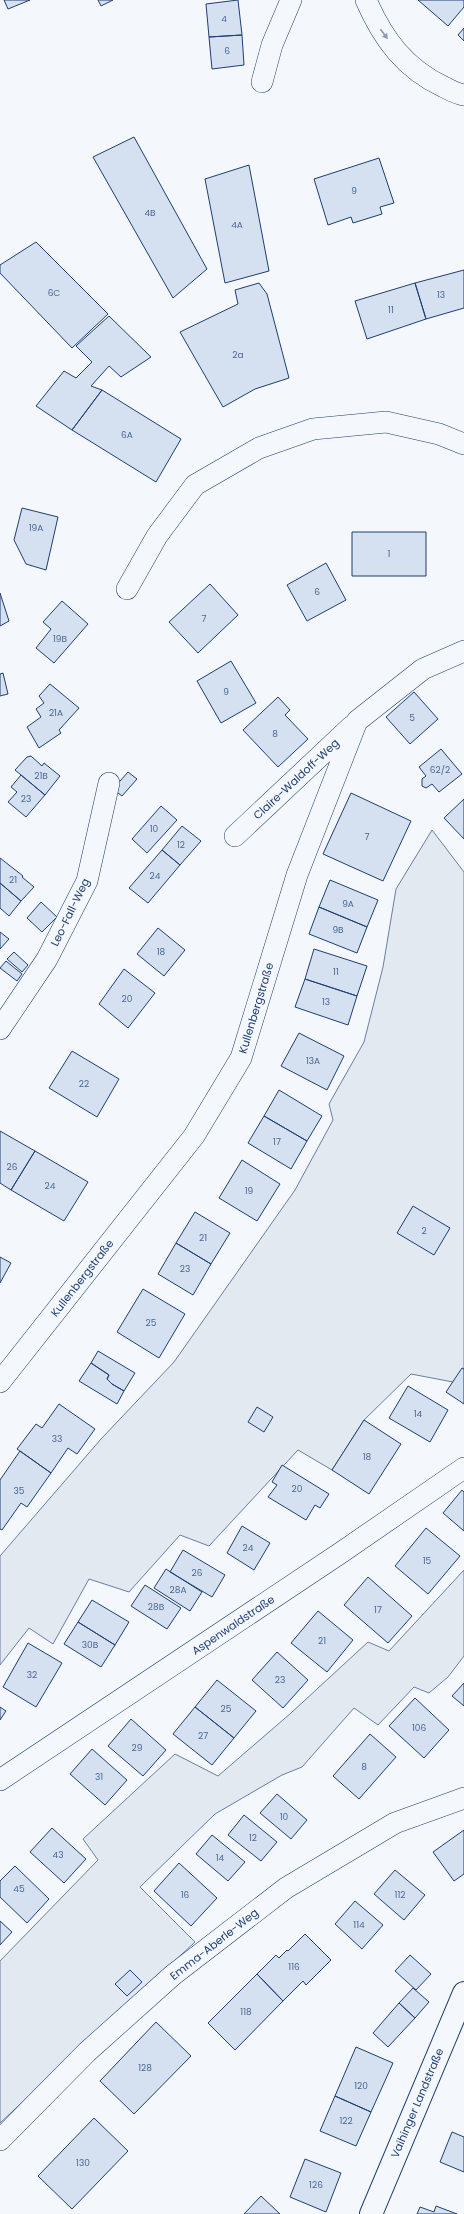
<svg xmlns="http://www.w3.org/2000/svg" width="464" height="2214" font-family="Poppins,sans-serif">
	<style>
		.green { fill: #e3e9f0; stroke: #687fa3 }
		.building { fill: #d5e0f0; stroke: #1d3f73 }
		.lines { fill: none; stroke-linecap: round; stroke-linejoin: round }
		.street-casing { stroke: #1d3f73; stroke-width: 22 }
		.secondary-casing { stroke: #1d3f73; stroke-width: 24 }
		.street { stroke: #f4f7fb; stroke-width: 21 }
		.secondary { stroke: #f4f7fb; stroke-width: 22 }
		.oneway { fill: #889bb7 }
		.labels { text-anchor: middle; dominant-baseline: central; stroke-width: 3; stroke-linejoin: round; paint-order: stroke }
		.number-label { font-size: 9px; fill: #4b6792 }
		.street-label { font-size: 11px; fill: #1d3f73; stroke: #f4f7fb }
	</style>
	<rect width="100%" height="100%" fill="#f4f7fb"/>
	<path class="green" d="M 432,830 L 464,872 L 464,1368 L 453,1382 L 411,1374 L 364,1420 L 332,1470 L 298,1450 L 209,1546 L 180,1535 L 129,1592 L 89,1579 L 53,1644 L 29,1628 L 0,1665 L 0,1556 L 101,1439 L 174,1362 L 295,1190 L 333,1120 L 329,1104 L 364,1042 L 383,967 L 396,889 Z
		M 464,1570 L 464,1656 L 448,1677 L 429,1693 L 414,1687 L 378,1725 L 354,1708 L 302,1767 L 282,1775 L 215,1814 L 140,1887 L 195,1942 L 0,2123 L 0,1961 L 98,1860 L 83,1839 L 175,1754 L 218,1776 L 291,1713 L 368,1642 L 389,1651 Z"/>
	<path class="building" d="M 4,0 L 30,0 L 8,9 Z
		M 98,0 L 113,0 L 101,6 Z
		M 238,0 L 242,35 L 209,37 L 206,4 Z
		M 418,0 L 464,0 L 464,7 L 448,26 Z
		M 464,28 L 464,41 L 458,35 Z
		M 242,35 L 244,65 L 212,69 L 209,37 Z
		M 134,137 L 207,269 L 173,298 L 93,157 Z
		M 379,158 L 394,203 L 380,207 L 382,214 L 353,223 L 351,217 L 328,225 L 314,179 Z
		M 249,165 L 269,271 L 225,283 L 205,179 Z
		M 36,242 L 108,314 L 72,348 L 0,273 L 0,265 Z
		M 464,270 L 464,308 L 426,319 L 415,283 Z
		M 259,283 L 267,294 L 289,378 L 255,389 L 223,407 L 180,332 L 238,304 L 235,290 Z
		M 415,283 L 426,319 L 367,339 L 355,301 Z
		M 109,316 L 151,357 L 121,377 L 109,366 L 91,386 L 102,390 L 72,430 L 36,406 L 64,371 L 76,378 L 92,362 L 76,346 Z
		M 102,390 L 181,439 L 156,482 L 72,430 Z
		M 22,508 L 58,517 L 46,570 L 26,564 L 14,540 Z
		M 352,532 L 426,532 L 426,576 L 352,576 Z
		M 326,563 L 346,600 L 307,621 L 287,585 Z
		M 210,584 L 238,615 L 198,653 L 169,622 Z
		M 0,593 L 9,621 L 0,626 Z
		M 62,601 L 88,624 L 54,663 L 36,648 L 51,629 L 43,622 Z
		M 231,661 L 256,703 L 221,723 L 197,681 Z
		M 3,673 L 8,694 L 0,696 L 0,674 Z
		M 50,684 L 79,708 L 59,730 L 61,733 L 39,748 L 27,727 L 41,717 L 36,709 L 44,703 L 39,696 Z
		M 414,692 L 438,719 L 410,744 L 386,717 Z
		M 278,697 L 290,710 L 285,715 L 308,739 L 278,767 L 243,730 Z
		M 441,749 L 462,774 L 439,792 L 432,784 L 426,788 L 422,786 L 422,779 L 426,776 L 419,767 Z
		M 31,756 L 42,766 L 44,763 L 60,776 L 45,795 L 15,770 L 27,757 Z
		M 128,772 L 137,779 L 122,796 L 113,789 Z
		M 21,775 L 45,795 L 26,817 L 8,802 L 17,792 L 11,787 Z
		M 351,793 L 411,821 L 383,881 L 323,854 Z
		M 464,799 L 464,839 L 444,818 Z
		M 161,806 L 177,820 L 147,853 L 132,839 Z
		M 182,826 L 201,841 L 180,865 L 162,850 Z
		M 162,850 L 180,865 L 148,903 L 129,888 Z
		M 0,858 L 23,876 L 22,877 L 34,887 L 21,901 L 0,883 Z
		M 330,880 L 378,900 L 367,927 L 319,907 Z
		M 0,883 L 21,901 L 9,916 L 0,908 Z
		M 41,902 L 57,917 L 42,932 L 27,918 Z
		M 319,907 L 367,927 L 357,953 L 309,934 Z
		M 158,928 L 185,950 L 164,976 L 137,954 Z
		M 0,932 L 9,939 L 0,949 Z
		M 314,949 L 367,966 L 357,996 L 305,979 Z
		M 14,952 L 28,965 L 22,972 L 7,959 Z
		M 6,961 L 22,974 L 17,981 L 0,968 Z
		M 124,969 L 155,993 L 128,1028 L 99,1004 Z
		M 305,979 L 357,996 L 348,1025 L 295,1007 Z
		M 299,1033 L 344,1056 L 327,1090 L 281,1066 Z
		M 72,1051 L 119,1079 L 97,1117 L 49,1088 Z
		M 279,1090 L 322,1116 L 307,1141 L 264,1116 Z
		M 264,1116 L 307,1141 L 291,1169 L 248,1143 Z
		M 0,1131 L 35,1151 L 11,1190 L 0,1183 Z
		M 35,1151 L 88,1182 L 64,1221 L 11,1190 Z
		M 242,1160 L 280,1184 L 257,1221 L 219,1198 Z
		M 413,1206 L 450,1228 L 434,1255 L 397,1233 Z
		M 195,1212 L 230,1233 L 211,1264 L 176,1243 Z
		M 176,1243 L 211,1264 L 193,1295 L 158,1274 Z
		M 0,1257 L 11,1263 L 0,1283 Z
		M 143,1289 L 185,1314 L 159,1358 L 117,1332 Z
		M 98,1351 L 135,1373 L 124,1391 L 112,1384 L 107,1379 L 109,1375 L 91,1363 Z
		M 91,1363 L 109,1375 L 107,1379 L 112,1384 L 124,1391 L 117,1404 L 79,1381 Z
		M 462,1368 L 464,1369 L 464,1404 L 446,1392 Z
		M 408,1386 L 448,1410 L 430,1442 L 389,1418 Z
		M 59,1404 L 95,1429 L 77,1454 L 68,1448 L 51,1473 L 17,1449 L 36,1424 L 42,1428 Z
		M 257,1407 L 273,1417 L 264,1432 L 248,1422 Z
		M 364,1420 L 401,1444 L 369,1494 L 332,1470 Z
		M 20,1451 L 51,1473 L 27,1507 L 21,1503 L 2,1530 L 0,1529 L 0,1480 Z
		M 282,1465 L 329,1494 L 320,1508 L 315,1505 L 306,1520 L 268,1497 L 277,1485 L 272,1482 Z
		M 462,1490 L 464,1492 L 464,1531 L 443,1513 Z
		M 242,1526 L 270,1543 L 254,1570 L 227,1553 Z
		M 426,1528 L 460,1556 L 428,1594 L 395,1566 Z
		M 183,1550 L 225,1575 L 212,1597 L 170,1572 Z
		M 166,1569 L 202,1592 L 190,1611 L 154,1588 Z
		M 368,1577 L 412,1616 L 388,1643 L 344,1605 Z
		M 145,1585 L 181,1608 L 167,1629 L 131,1606 Z
		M 92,1600 L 129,1622 L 115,1645 L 78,1622 Z
		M 318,1611 L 353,1640 L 327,1672 L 291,1643 Z
		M 78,1622 L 115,1645 L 101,1667 L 64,1644 Z
		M 28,1643 L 62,1663 L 36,1707 L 3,1687 Z
		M 277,1652 L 308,1680 L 283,1708 L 252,1680 Z
		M 217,1680 L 256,1711 L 234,1738 L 195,1707 Z
		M 464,1683 L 464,1706 L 452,1696 Z
		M 415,1698 L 449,1730 L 424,1758 L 389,1726 Z
		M 0,1707 L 6,1711 L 0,1720 Z
		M 195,1707 L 234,1738 L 212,1765 L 173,1734 Z
		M 131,1719 L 166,1750 L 143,1776 L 108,1746 Z
		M 370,1734 L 396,1757 L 359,1799 L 333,1776 Z
		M 92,1749 L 127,1780 L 105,1805 L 70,1774 Z
		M 277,1794 L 307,1820 L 291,1839 L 260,1813 Z
		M 244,1815 L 277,1842 L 261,1861 L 228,1835 Z
		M 52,1828 L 86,1859 L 64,1883 L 30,1852 Z
		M 464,1830 L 464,1874 L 454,1881 L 433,1852 Z
		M 212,1835 L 245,1862 L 228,1881 L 196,1854 Z
		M 179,1863 L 217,1898 L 191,1926 L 154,1891 Z
		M 15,1866 L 49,1899 L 27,1923 L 0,1897 L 0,1881 Z
		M 395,1870 L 425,1895 L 404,1920 L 374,1894 Z
		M 355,1901 L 383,1925 L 362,1949 L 335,1924 Z
		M 0,1921 L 12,1932 L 0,1945 Z
		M 305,1934 L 331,1960 L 306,1985 L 303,1981 L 283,2001 L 257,1974 L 276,1955 L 279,1958 L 287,1950 L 288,1951 Z
		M 410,1955 L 431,1974 L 416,1990 L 395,1971 Z
		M 130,1970 L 142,1982 L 127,1996 L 115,1984 Z
		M 257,1974 L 283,2001 L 235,2050 L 208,2023 Z
		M 413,1988 L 429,2002 L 415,2018 L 399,2003 Z
		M 399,2003 L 415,2018 L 388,2047 L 373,2033 Z
		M 156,2022 L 191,2056 L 134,2114 L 100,2081 Z
		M 356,2047 L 393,2063 L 371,2112 L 335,2096 Z
		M 335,2096 L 371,2112 L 356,2146 L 320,2131 Z
		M 94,2118 L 128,2151 L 72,2209 L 38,2176 Z
		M 452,2132 L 464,2137 L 464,2172 L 440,2162 Z
		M 305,2159 L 341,2173 L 326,2212 L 290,2197 Z
		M 261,2196 L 280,2214 L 244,2214 Z
		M 436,2206 L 457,2214 L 417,2214 L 420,2207 L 434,2212 Z"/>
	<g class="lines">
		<g class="street-casing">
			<path id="street" d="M 366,0 C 383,39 405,69 444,87 C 450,90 457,94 464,95
				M 262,82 L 272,45 L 291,0
				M 127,589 L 157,536 L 195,485 L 259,448 L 313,429 L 386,422 L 439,434 L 464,444
				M 235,836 L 352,726
				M 0,1029 L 47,959 L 87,881 L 109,783
				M 0,1382 L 194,1136 L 241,1058 L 297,875 L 357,721 L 423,669 L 464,651
				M 0,1780 L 339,1554 L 464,1468
				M 0,2140 L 87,2052 L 173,1975 L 286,1888 L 395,1823 L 464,1798"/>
		</g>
		<g class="secondary-casing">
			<path id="secondary" d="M 371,2214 L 464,1993"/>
		</g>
		<use href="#street" class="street"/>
		<use href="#secondary" class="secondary"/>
	</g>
	<defs><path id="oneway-solid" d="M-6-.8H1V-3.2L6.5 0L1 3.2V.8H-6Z"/></defs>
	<use class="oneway" href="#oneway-solid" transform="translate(384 34) rotate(53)"/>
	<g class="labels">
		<g class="number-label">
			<text x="224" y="19">4</text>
			<text x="227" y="51">6</text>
			<text x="354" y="191">9</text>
			<text x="150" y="213">4B</text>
			<text x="237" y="225">4A</text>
			<text x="54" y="293">6C</text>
			<text x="441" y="295">13</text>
			<text x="391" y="310">11</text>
			<text x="238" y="355">2a</text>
			<text x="127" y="435">6A</text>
			<text x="36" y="528">19A</text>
			<text x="389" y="554">1</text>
			<text x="317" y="592">6</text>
			<text x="204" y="619">7</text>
			<text x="60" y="639">19B</text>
			<text x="226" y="692">9</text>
			<text x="56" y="713">21A</text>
			<text x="412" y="718">5</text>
			<text x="275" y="734">8</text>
			<text x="440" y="770">62/2</text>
			<text x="41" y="776">21B</text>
			<text x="26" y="799">23</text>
			<text x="154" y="829">10</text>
			<text x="367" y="837">7</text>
			<text x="181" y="845">12</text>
			<text x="155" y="876">24</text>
			<text x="13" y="880">21</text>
			<text x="348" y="904">9A</text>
			<text x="338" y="930">9B</text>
			<text x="161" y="952">18</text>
			<text x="336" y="972">11</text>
			<text x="127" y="999">20</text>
			<text x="326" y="1002">13</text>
			<text x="313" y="1061">13A</text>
			<text x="84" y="1084">22</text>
			<text x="277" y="1142">17</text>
			<text x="12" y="1167">26</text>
			<text x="50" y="1186">24</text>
			<text x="249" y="1191">19</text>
			<text x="424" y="1231">2</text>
			<text x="203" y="1238">21</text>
			<text x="185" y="1269">23</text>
			<text x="151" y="1323">25</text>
			<text x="418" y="1414">14</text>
			<text x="57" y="1439">33</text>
			<text x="367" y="1457">18</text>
			<text x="297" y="1489">20</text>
			<text x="19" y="1491">35</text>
			<text x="248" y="1548">24</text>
			<text x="427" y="1561">15</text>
			<text x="197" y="1573">26</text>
			<text x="178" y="1590">28A</text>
			<text x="156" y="1607">28B</text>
			<text x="378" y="1610">17</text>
			<text x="322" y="1641">21</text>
			<text x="90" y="1645">30B</text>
			<text x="32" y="1675">32</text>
			<text x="280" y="1680">23</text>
			<text x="226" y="1709">25</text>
			<text x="419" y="1728">106</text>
			<text x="203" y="1736">27</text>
			<text x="137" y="1748">29</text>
			<text x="364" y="1767">8</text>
			<text x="99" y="1777">31</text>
			<text x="284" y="1817">10</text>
			<text x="253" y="1838">12</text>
			<text x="58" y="1855">43</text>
			<text x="220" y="1858">14</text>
			<text x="19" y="1889">45</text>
			<text x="185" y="1895">16</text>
			<text x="400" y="1895">112</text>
			<text x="359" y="1925">114</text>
			<text x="294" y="1967">116</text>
			<text x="246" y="2012">118</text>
			<text x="145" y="2068">128</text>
			<text x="361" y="2086">120</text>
			<text x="346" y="2121">122</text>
			<text x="83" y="2163">130</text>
			<text x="316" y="2185">126</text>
		</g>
		<g class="street-label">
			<text transform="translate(296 779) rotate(-43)">Claire-Waldoff-Weg</text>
			<text transform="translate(70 912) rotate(-64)">Leo-Fall-Weg</text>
			<text transform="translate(256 1008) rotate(-73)">Kullenbergstraße</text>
			<text transform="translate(82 1278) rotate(-52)">Kullenbergstraße</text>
			<text transform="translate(233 1625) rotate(-34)">Aspenwaldstraße</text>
			<text transform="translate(214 1944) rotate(-38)">Emma-Aberle-Weg</text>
			<text transform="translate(417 2103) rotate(-67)">Vaihinger Landstraße</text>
		</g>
	</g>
</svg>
